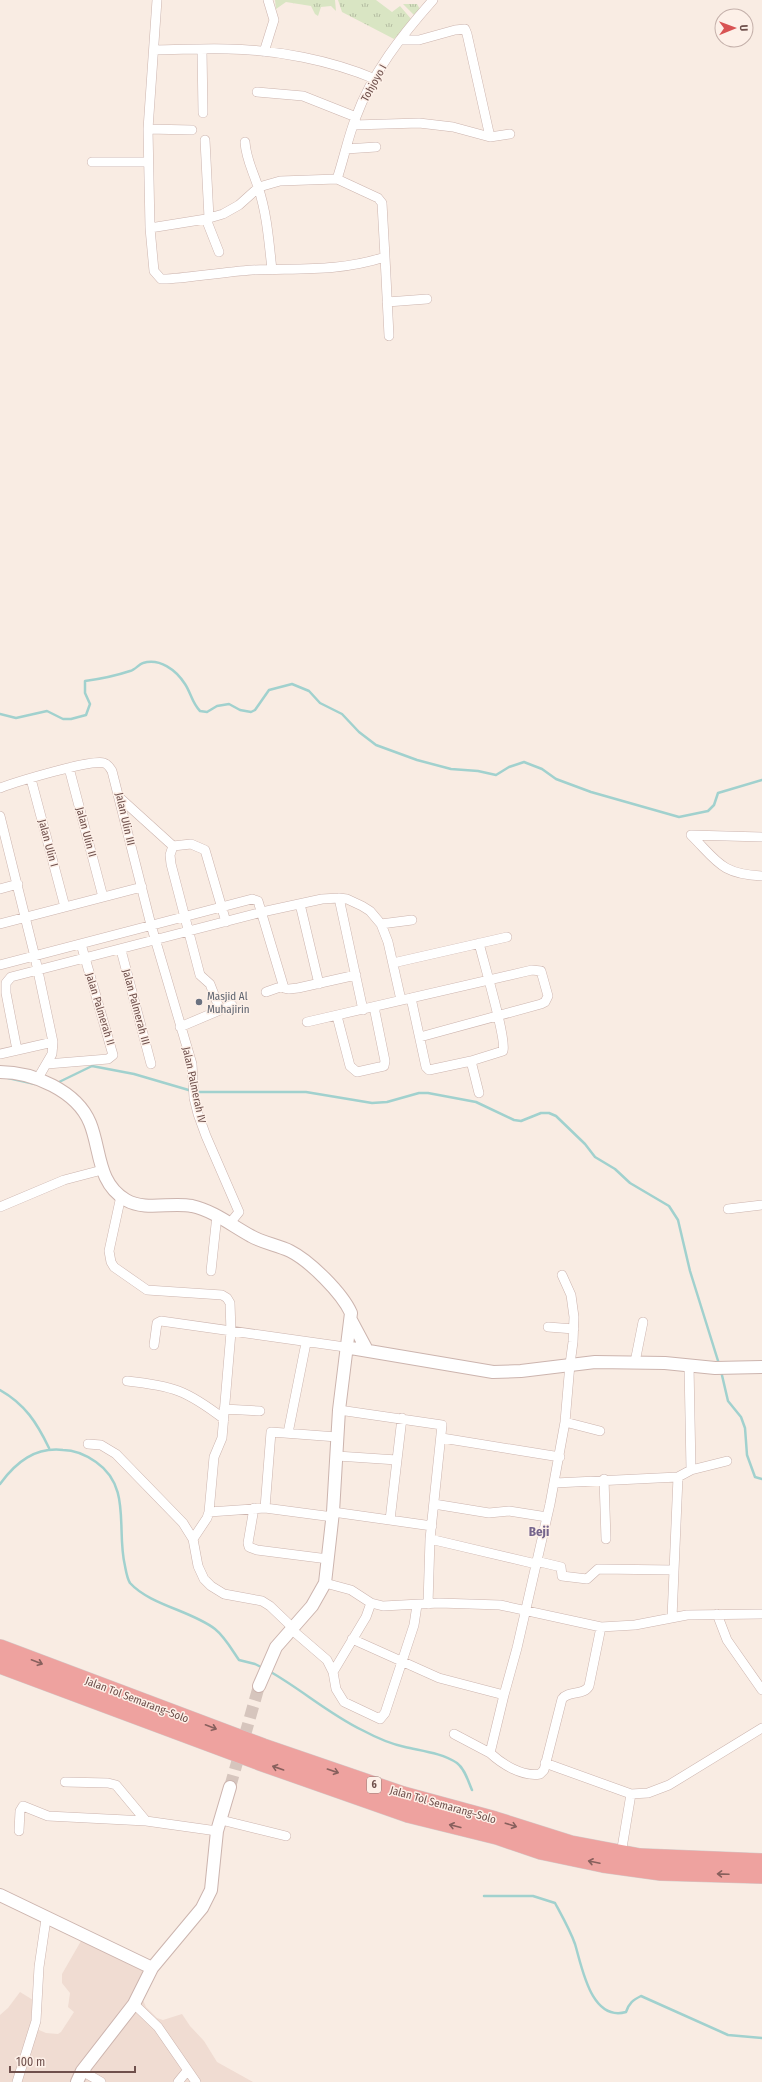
<svg xmlns="http://www.w3.org/2000/svg" width="762" height="2082" font-family="'Fira Sans Condensed',sans-serif">
	<style>
		.residential { fill: #f0dcd2 }
		.grass { fill: url(#grass-tufts) }
		.lines { fill: none; stroke-linecap: round; stroke-linejoin: round }
		.stream { stroke: #a1d1ce; stroke-width: 2.5 }
		.tertiary-tunnel { stroke: #d6c5bd; stroke-width: 12; stroke-dasharray: 12 6; stroke-linecap: butt }
		.minor-casing { stroke: #ccb4ae; stroke-width: 10 }
		.tertiary-casing { stroke: #ccb4ae; stroke-width: 14 }
		.motorway-casing { stroke: #d4cac9; stroke-width: 18 }
		.minor { stroke: #fff; stroke-width: 9 }
		.tertiary { stroke: #fff; stroke-width: 12 }
		.motorway { stroke: #eea29f; stroke-width: 17 }
		.oneway { stroke: #88605d }
		.worship-dot { fill: #6b7280; stroke: #fdf0e8; stroke-width: 1.5 }
		.labels { text-anchor: middle; dominant-baseline: central; stroke-width: 3; stroke-linejoin: round; paint-order: stroke }
		.shield { fill: #fdf0e8; stroke: #9a807b; stroke-width: 1 }
		.shield-label { font-size: 10px; font-weight: bold; fill: #6f504c }
		.street-label { font-size: 11px; fill: #6f504c; stroke: #fdf0e8 }
		.worship-label { font-size: 11px; fill: #5b616d; stroke: #fdf0e8; text-anchor: start }
		.quarter-label { font-size: 13px; font-weight: bold; fill: #75648c; stroke: #fdf0e8 }
	</style>
	<defs>
		<pattern id="grass-tufts" width="24" height="20" patternUnits="userSpaceOnUse"><rect width="24" height="20" fill="#d9e5c3"/><path d="M3 7l-1-3M5 7V3M7 7l1-3M15 17l-1-3M17 17v-4M19 17l1-3" fill="none" stroke="#b4bca1"/></pattern>
	</defs>
	<rect width="100%" height="100%" fill="#f9ece3"/>
	<path class="residential" d="M 81,1941 L 114,1953 L 142,1970 L 151,1980 L 143,2000 L 146,2007 L 157,2018 L 163,2020 L 182,2014 L 190,2026 L 204,2041 L 217,2062 L 253,2082 L 0,2082 L 0,2015 L 8,2008 L 20,1992 L 33,2000 L 30,2029 L 39,2030 L 46,2033 L 58,2034 L 61,2032 L 74,2012 L 68,2007 L 70,1993 L 62,1983 L 62,1974 Z"/>
	<path class="grass" d="M 275,0 L 335,0 L 336,11 L 331,6 L 321,7 L 318,16 L 315,14 L 311,6 L 286,2 L 276,9 Z
		M 338,0 L 376,0 L 392,12 L 400,6 L 412,20 L 394,39 L 342,12 Z
		M 403,4 L 417,4 L 421,11 L 415,16 Z"/>
	<g class="lines">
		<path class="stream" d="M 0,714 L 16,718 L 47,711 L 63,719 L 71,719 L 86,715 L 90,704 L 85,693 L 85,681 C 100,679 115,676 130,671 C 135,670 139,664 143,663 C 160,658 176,670 185,684 C 191,693 192,703 200,711 L 207,712 L 217,706 L 229,704 L 240,710 L 251,712 L 255,710 L 269,690 L 292,684 L 309,691 L 320,703 L 342,714 L 359,732 L 376,745 L 417,760 L 451,769 L 478,771 L 496,775 L 509,767 L 524,762 L 542,769 L 556,779 L 591,792 L 679,817 L 708,811 L 714,805 L 718,793 L 762,780
			M 8,1078 L 35,1084
			M 57,1083 L 92,1066 L 134,1074 L 192,1091
			M 197,1092 L 306,1092 L 372,1103 L 387,1102 L 419,1093 L 428,1093 L 476,1102 L 514,1120 L 521,1121 L 541,1113 L 549,1113 L 556,1116 L 585,1144 L 595,1157 L 615,1169 L 630,1183 L 669,1206 L 678,1220 L 690,1271 L 719,1364
			M 721,1371 L 728,1401 L 741,1417 L 745,1428 L 747,1455 L 755,1477 L 762,1479
			M 0,1390 C 25,1404 37,1423 49,1448
			M 0,1484 C 16,1462 35,1447 63,1450 C 76,1450 86,1455 96,1462 C 132,1487 116,1529 125,1566 C 126,1571 127,1578 130,1583 C 150,1605 192,1611 215,1629 C 225,1637 232,1650 239,1660 L 255,1664 L 263,1668
			M 269,1671 C 301,1689 329,1714 362,1730 C 375,1737 391,1744 405,1747 C 422,1751 442,1753 457,1763 C 465,1769 468,1781 472,1790
			M 484,1896 L 533,1896 L 555,1903 C 562,1916 570,1930 575,1944 C 582,1967 591,2022 626,2012 C 629,2003 633,2000 641,1996 L 728,2035 L 762,2038"/>
		<path class="tertiary-tunnel" d="M 230,1787 L 259,1686"/>
		<g class="minor-casing">
			<path id="minor" d="M 400,40 L 419,40 L 455,30 L 465,29 L 467,34 L 490,137
				M 154,50 C 178,50 203,48 228,49 C 277,50 330,60 375,79
				M 202,50 L 203,113
				M 264,52 L 274,20 L 268,0
				M 257,92 L 303,96 L 356,117
				M 354,125 L 419,123 L 453,127 L 490,137 L 510,134
				M 148,129 L 192,130
				M 205,140 L 209,218
				M 245,142 C 246,159 253,171 258,187 C 267,213 269,243 272,270
				M 346,149 L 376,147
				M 92,162 L 148,162
				M 337,179 C 344,158 348,137 356,117 C 372,73 402,35 433,0
				M 206,219 L 219,252
				M 150,228 L 206,219 L 223,214 L 239,205 L 259,187 L 280,181 L 337,179 L 378,198 L 382,203 L 385,257 C 338,272 300,268 252,270 C 224,272 195,277 167,279 L 161,279 L 154,271 L 150,228 L 148,129 L 157,0
				M 385,257 L 389,336
				M 387,302 L 427,299
				M 69,768 L 103,897
				M 31,779 L 65,907
				M 0,788 C 16,782 91,759 104,763 C 108,764 110,768 112,771 L 151,925 L 192,1064 L 194,1098 L 198,1114 L 206,1136 L 239,1212 L 230,1223
				M 120,798 L 173,846
				M 0,816 L 35,957 L 53,1042 L 52,1054 L 38,1078
				M 691,835 C 718,862 721,874 762,876
				M 691,835 L 762,837
				M 0,889 L 18,884
				M 339,898 L 363,1010
				M 300,904 L 319,984
				M 0,924 L 142,887
				M 381,924 L 412,920
				M 121,950 L 151,1064
				M 393,963 L 507,937
				M 0,965 L 252,899 L 258,901 L 284,988 L 289,989 L 298,988 L 356,975
				M 266,992 L 283,986
				M 411,998 L 426,1067 L 429,1070 L 471,1061 L 503,1051 C 507,1040 483,960 479,943
				M 220,1010 L 210,984 L 200,975 L 171,864 L 170,855 L 173,846 L 191,844 L 205,850 L 226,922
				M 337,1016 L 350,1066 L 357,1072 L 384,1066 L 385,1061 L 374,1007
				M 307,1022 L 532,970 L 541,971 L 548,996 L 545,1002 L 541,1004 L 420,1037
				M 180,1027 L 232,1005
				M 17,1050 L 6,993 L 6,983 L 11,977 L 262,912 L 322,899 L 339,898 L 347,899 L 362,906 L 370,911 L 381,924 L 388,942 L 401,1000
				M 0,1054 L 53,1042
				M 471,1061 L 479,1093
				M 47,1064 L 108,1059 L 113,1055 L 81,944
				M 121,1196 L 109,1251 L 111,1262 L 114,1267 L 147,1290 L 222,1295 L 227,1298 L 230,1303 L 231,1332 L 222,1438 L 214,1457 L 209,1512 L 265,1508 L 333,1517
				M 0,1207 L 64,1180 L 102,1170
				M 728,1209 L 762,1205
				M 211,1271 L 217,1215
				M 548,1327 L 574,1329
				M 154,1345 L 157,1323 L 161,1321 L 345,1347
				M 635,1362 L 643,1322
				M 127,1381 C 173,1386 186,1390 224,1419
				M 224,1409 L 260,1411
				M 339,1410 L 442,1425 L 430,1539 L 428,1604
				M 565,1422 L 600,1431
				M 288,1433 L 306,1343
				M 442,1438 L 560,1457
				M 88,1444 L 101,1445 L 116,1454 L 183,1523 L 193,1539 L 198,1566 L 204,1579 L 211,1586 L 224,1594 L 262,1601 L 270,1606 L 292,1627
				M 337,1456 L 397,1460 L 402,1418
				M 691,1470 L 727,1461
				M 604,1479 L 606,1539
				M 555,1483 L 678,1477 L 691,1470 L 689,1365
				M 434,1504 L 489,1513 L 509,1511 L 547,1517
				M 254,1508 L 248,1543 L 249,1547 L 257,1550 L 328,1559
				M 265,1508 L 271,1432 L 337,1437
				M 333,1512 L 432,1526
				M 390,1520 L 397,1460
				M 193,1539 L 207,1518 L 209,1512
				M 430,1539 L 536,1564
				M 536,1561 L 561,1567 L 562,1576 L 587,1579 L 598,1569 L 674,1570
				M 325,1583 L 351,1590 L 371,1603 L 383,1606 L 439,1603 L 500,1605 L 601,1627 L 635,1625 L 687,1615 L 762,1614
				M 717,1614 L 727,1640 L 762,1690
				M 672,1618 L 678,1477
				M 291,1629 L 327,1660 L 333,1672 L 336,1689 L 344,1702 L 380,1719 L 385,1713 L 414,1625 L 417,1605
				M 352,1639 L 439,1678 L 504,1695 L 517,1648 L 550,1504 L 565,1422 L 570,1364 L 573,1342 L 574,1317 L 571,1295 L 562,1275
				M 333,1672 L 366,1617 L 371,1603
				M 504,1695 L 490,1753 C 502,1764 522,1777 540,1774 L 544,1770 L 562,1699 C 568,1690 584,1696 589,1686 L 601,1627
				M 454,1734 L 490,1753
				M 545,1763 L 631,1794
				M 65,1782 L 108,1783 L 116,1785 L 146,1821
				M 221,1820 L 286,1836
				M 19,1831 L 20,1811 L 23,1806 L 48,1816 L 146,1821 L 217,1831
				M 621,1854 L 631,1794 L 648,1793 L 669,1785 L 762,1728
				M 134,2004 L 158,2027 L 196,2082
				M 82,2071 L 101,2082
				M 17,2082 L 36,2021 L 39,1967 L 46,1919
				M 178,2082 L 187,2071"/>
		</g>
		<g class="tertiary-casing">
			<path id="tertiary" d="M 0,1072 C 33,1072 77,1091 90,1123 C 101,1150 97,1183 126,1200 C 145,1211 171,1202 192,1206 C 214,1211 231,1225 251,1236 C 263,1243 278,1245 290,1251 C 310,1261 342,1293 351,1313 L 339,1410 L 333,1512 L 325,1583 L 312,1606 L 276,1647 L 259,1686
				M 351,1320 L 367,1350
				M 345,1347 L 493,1372 L 521,1371 L 595,1362 L 665,1363 L 715,1368 L 762,1367
				M 0,1895 L 152,1968
				M 77,2082 L 82,2071 L 134,2004 L 152,1968 L 202,1908 L 211,1890 L 217,1831 L 230,1787"/>
		</g>
		<g class="motorway-casing">
			<path id="motorway" d="M 0,1648 L 263,1747 L 403,1795 L 495,1820 L 571,1844 L 640,1857 L 762,1862
				M 0,1665 L 260,1762 L 408,1814 L 497,1836 L 541,1851 L 603,1864 L 661,1872 L 762,1875"/>
		</g>
		<use href="#minor" class="minor"/>
		<use href="#tertiary" class="tertiary"/>
		<use href="#motorway" class="motorway"/>
	</g>
	<defs><path id="oneway-shaft" d="M-6 0H5M1.5-3L5.5 0L1.5 3" fill="none" stroke-width="1.6" stroke-linecap="round" stroke-linejoin="round"/></defs>
	<g class="oneway">
		<use href="#oneway-shaft" transform="translate(37 1662) rotate(21)"/>
		<use href="#oneway-shaft" transform="translate(211 1727) rotate(21)"/>
		<use href="#oneway-shaft" transform="translate(278 1768) rotate(-161)"/>
		<use href="#oneway-shaft" transform="translate(333 1771) rotate(19)"/>
		<use href="#oneway-shaft" transform="translate(511 1825) rotate(18)"/>
		<use href="#oneway-shaft" transform="translate(455 1826) rotate(-166)"/>
		<use href="#oneway-shaft" transform="translate(594 1862) rotate(-168)"/>
		<use href="#oneway-shaft" transform="translate(723 1874) rotate(-178)"/>
	</g>
	<circle class="worship-dot" cx="199" cy="1002" r="4"/>
	<g class="labels">
		<rect class="shield" x="367" y="1777" width="14" height="16" rx="3"/>
		<g class="shield-label">
			<text x="374" y="1785">6</text>
		</g>
		<g class="street-label">
			<text transform="translate(374 83) rotate(-61)">Tohjoyo I</text>
			<text transform="translate(125 819) rotate(77)">Jalan Ulin III</text>
			<text transform="translate(86 832) rotate(75)">Jalan Ulin II</text>
			<text transform="translate(48 843) rotate(75)">Jalan Ulin I</text>
			<text transform="translate(136 1007) rotate(75)">Jalan Palmerah III</text>
			<text transform="translate(100 1009) rotate(73)">Jalan Palmerah II</text>
			<text transform="translate(194 1085) rotate(78)">Jalan Palmerah IV</text>
			<text transform="translate(137 1700) rotate(21)">Jalan Tol Semarang–Solo</text>
			<text transform="translate(443 1805) rotate(16)">Jalan Tol Semarang–Solo</text>
		</g>
		<g class="worship-label">
			<text x="207" y="996">Masjid Al<tspan x="207" dy="13">Muhajirin</tspan></text>
		</g>
		<g class="quarter-label">
			<text x="539" y="1531">Beji</text>
		</g>
	</g>
	<g transform="translate(734 28) rotate(89)"><circle r="19" fill="#fdf0e8" stroke="#c4b0aa"/>
	<path d="M0-3L7 15L0 10L-7 15Z" fill="#d85353"/>
	<text y="-6" font-size="11" font-weight="bold" text-anchor="middle" fill="#6f504c">U</text>
	</g>
	<path d="M10 2066v6h125v-6" fill="none" stroke="#6f504c" stroke-width="2"/>
	<text x="16" y="2066" font-size="12" fill="#6f504c" stroke="#fdf0e8" stroke-width="3" paint-order="stroke">100 m</text>
</svg>
